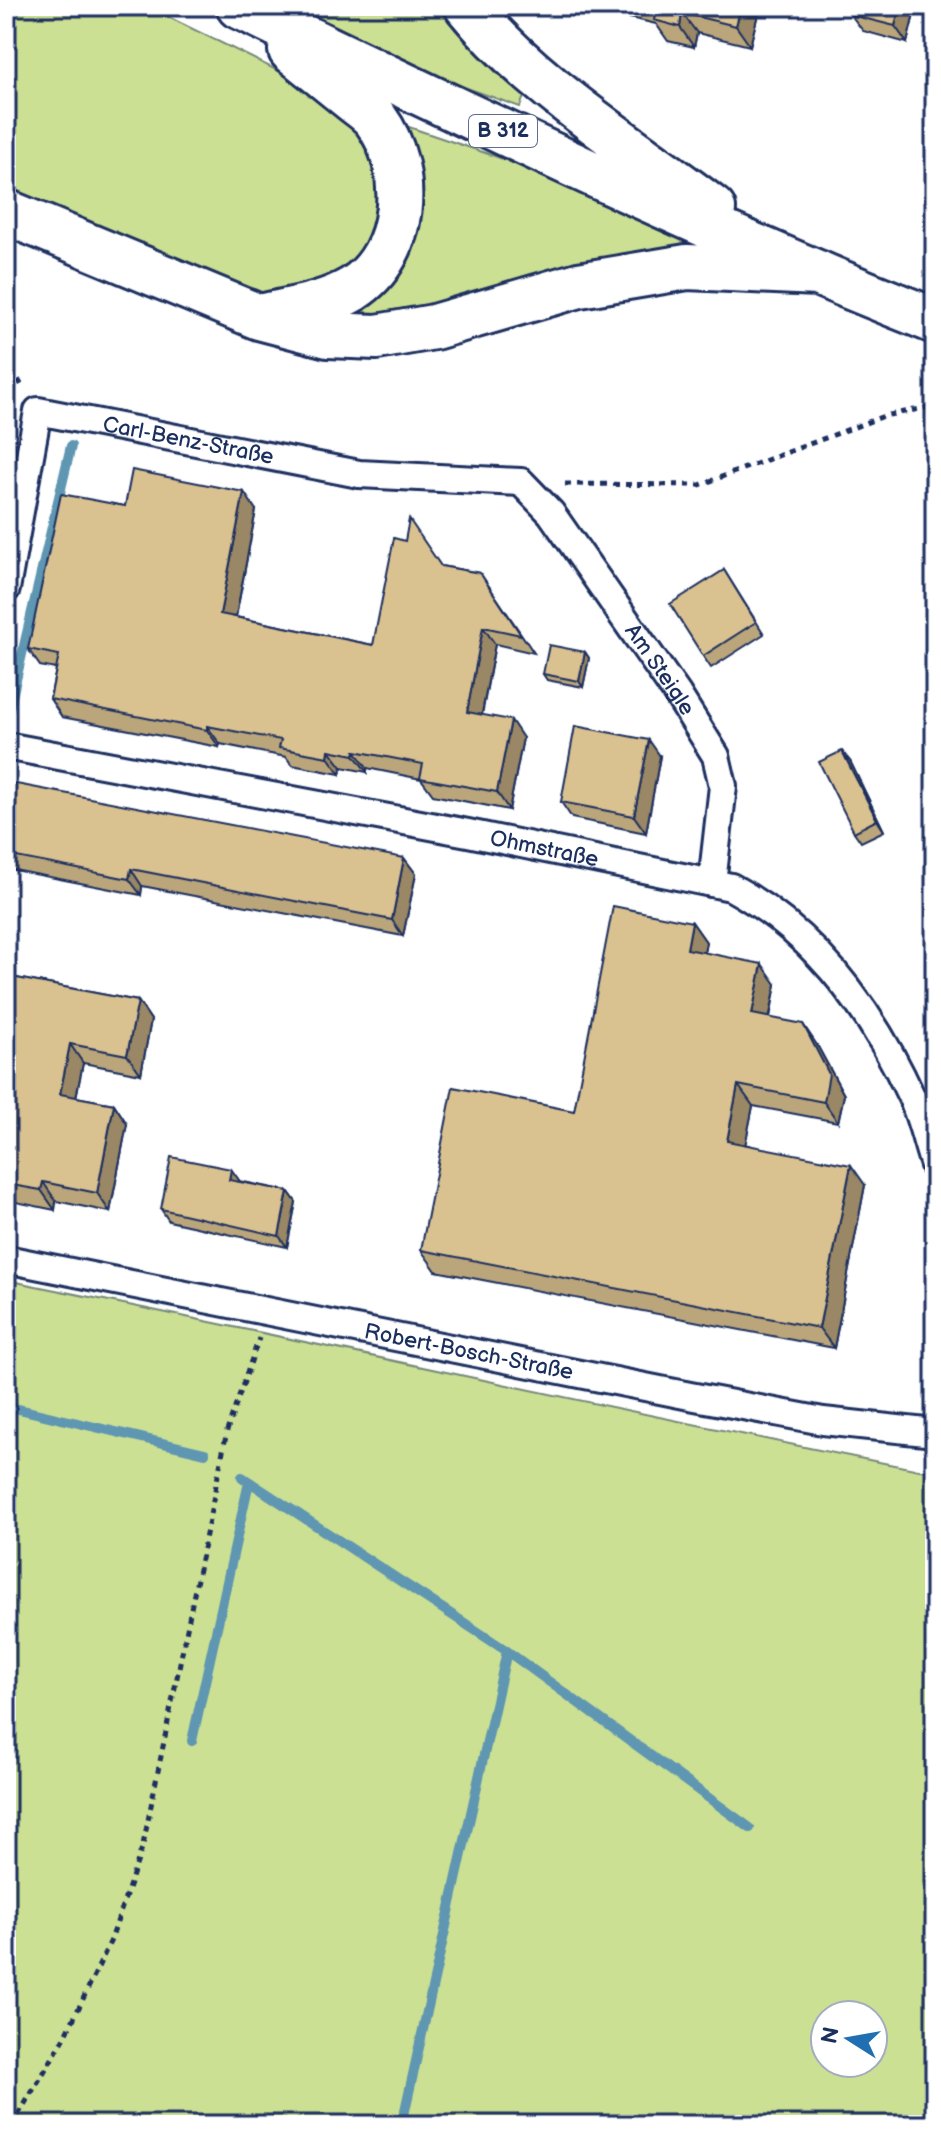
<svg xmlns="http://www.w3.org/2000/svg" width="941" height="2131" font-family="'Balsamiq Sans',sans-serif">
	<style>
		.green { fill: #cce094; stroke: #748879; stroke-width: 2; fill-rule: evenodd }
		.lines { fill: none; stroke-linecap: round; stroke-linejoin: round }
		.stream { stroke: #5e96b1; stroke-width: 10 }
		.minor-casing { stroke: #1b2f5e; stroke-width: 32 }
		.trunk-casing { stroke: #1b2f5e; stroke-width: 50 }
		.path { stroke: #1b2f5e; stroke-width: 5; stroke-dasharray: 6 6; stroke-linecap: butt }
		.minor { stroke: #fff; stroke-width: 26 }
		.trunk { stroke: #fff; stroke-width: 44 }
		.wall { fill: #bba67c; stroke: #1b2f5e; stroke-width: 2 }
		.shaded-wall { fill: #998765; stroke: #1b2f5e; stroke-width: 2 }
		.building { fill: #dac190; stroke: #1b2f5e; stroke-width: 2 }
		.labels { text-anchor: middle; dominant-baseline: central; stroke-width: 6; stroke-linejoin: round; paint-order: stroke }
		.shield { fill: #fff; stroke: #5f6d8e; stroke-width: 2 }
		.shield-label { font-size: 20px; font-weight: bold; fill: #1b2f5e }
		.street-label { font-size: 22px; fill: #1b2f5e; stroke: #fff }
	</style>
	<rect width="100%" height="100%" fill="#fff"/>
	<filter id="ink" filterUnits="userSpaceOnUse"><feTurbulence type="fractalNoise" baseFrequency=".0125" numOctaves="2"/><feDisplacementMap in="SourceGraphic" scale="16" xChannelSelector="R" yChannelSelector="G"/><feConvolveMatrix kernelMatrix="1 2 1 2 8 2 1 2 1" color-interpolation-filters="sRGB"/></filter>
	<g filter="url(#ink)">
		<path class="green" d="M 6,6 L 146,6 L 305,84 L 360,133 L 373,155 L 382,205 L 365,253 L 336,280 L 276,295 L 248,291 L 69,218 L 6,187 Z
			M 283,6 L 445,6 L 526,91 L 520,107 L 428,74 Z
			M 403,125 L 506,160 L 689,243 L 686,251 L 368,322 L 346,312 L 358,304 Z
			M 6,1280 C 316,1342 625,1413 935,1473 L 935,2125 L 6,2125 ZM 873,2015 L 873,2063 L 825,2063 L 825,2015 Z"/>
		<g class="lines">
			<path class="stream" d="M 7,718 L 71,446
				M 6,1406 L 205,1453
				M 242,1477 L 507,1651 L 404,2115 L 406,2125
				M 507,1651 L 750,1828
				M 192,1741 L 249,1482"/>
			<g class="minor-casing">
				<g id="minor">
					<path id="s1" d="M 6,589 L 38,411 L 359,474 L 521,482 L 551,513 L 678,695 L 716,756 L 723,786 L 712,883"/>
					<path id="s2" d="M 6,746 L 468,833 L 731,887 C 815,933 873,1012 912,1098 C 922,1120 927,1145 935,1168"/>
					<path id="s3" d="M 6,1259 L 690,1396 L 823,1421 L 935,1433"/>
				</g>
			</g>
			<g class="trunk-casing">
				<path id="trunk" d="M 239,6 C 468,116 698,228 935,321
					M 467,6 C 531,85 632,147 713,209
					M 6,212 L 259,317 L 328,335 L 377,337 L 434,327 L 579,285 L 687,267 L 818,273
					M 265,316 C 295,309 326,305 353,289 C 408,254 412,169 376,120 C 370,112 360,106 353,100 C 332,83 312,67 291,50"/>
			</g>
			<path class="path" d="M 6,359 L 22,386
				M 565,484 L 700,485 L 884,416 L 935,406
				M 12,2125 L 64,2039 L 111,1940 L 143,1845 L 227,1431 L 259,1338"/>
			<use href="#minor" class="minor"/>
			<use href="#trunk" class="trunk"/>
		</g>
		<path class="wall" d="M 615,6 L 760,6 L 750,46 L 697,33 L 694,47 L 668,41 L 656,24 L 622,16 Z
			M 853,6 L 916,6 L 907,43 L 863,31 L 851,15 Z
			M 125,506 L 256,510 L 236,617 L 373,645 L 441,566 L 480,573 L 534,653 L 495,644 L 482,715 L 523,738 L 509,810 L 433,795 L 421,779 L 367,768 L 367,772 L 342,767 L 340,774 L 292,765 L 286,757 L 220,744 L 219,747 L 62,717 L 50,699 L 56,669 L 40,666 L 28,649 Z
			M 724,570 L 764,634 L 711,668 L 703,656 Z
			M 585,652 L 589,658 L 583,687 L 547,680 L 543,674 Z
			M 660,756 L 646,833 L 572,818 L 561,802 Z
			M 850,761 L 884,831 L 861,842 L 854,832 Z
			M 6,807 L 404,858 L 416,874 L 403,936 L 142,886 L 141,895 L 9,869 L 6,866 Z
			M 692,922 L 706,942 L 704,953 L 776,984 L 770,1018 L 817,1045 L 844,1095 L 838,1122 L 753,1106 L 745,1144 L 865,1185 L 834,1348 L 436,1271 L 421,1250 L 574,1111 Z
			M 6,976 L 138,1001 L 151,1020 L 141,1074 L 83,1063 L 76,1097 L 114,1104 L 127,1124 L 110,1212 L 56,1201 L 55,1210 L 6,1200 Z
			M 231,1169 L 239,1181 L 288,1191 L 296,1202 L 287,1247 L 169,1221 L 161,1209 Z"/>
		<path class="shaded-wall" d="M 741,6 L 760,6 L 750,46 L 736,26 Z
			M 900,6 L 916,6 L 907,43 L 895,26 Z
			M 682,13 L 697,33 L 694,47 L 680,27 Z
			M 244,492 L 256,510 L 233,632 L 220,614 Z
			M 483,627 L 495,644 L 479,729 L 467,712 Z
			M 585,652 L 589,658 L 583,687 L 579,681 Z
			M 511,720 L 523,738 L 509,810 L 497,792 Z
			M 207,726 L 220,744 L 219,747 L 207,730 Z
			M 649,740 L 660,756 L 646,833 L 634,816 Z
			M 329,750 L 342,767 L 340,774 L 328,757 Z
			M 355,751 L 367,768 L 367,772 L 354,755 Z
			M 842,751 L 850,761 L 884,831 L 877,820 Z
			M 404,858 L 416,874 L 403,936 L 392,920 Z
			M 131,869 L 142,886 L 141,895 L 129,879 Z
			M 692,922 L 706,942 L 701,970 L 687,949 Z
			M 762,964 L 776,984 L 766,1035 L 752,1014 Z
			M 138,1001 L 151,1020 L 141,1074 L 127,1055 Z
			M 803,1024 L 817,1045 L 844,1095 L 838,1122 L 824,1102 Z
			M 70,1044 L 83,1063 L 73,1113 L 60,1094 Z
			M 738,1085 L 753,1106 L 742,1161 L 727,1141 Z
			M 114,1104 L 127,1124 L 110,1212 L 97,1193 Z
			M 851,1165 L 865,1185 L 834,1348 L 819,1328 Z
			M 231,1169 L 239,1180 L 237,1191 L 229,1180 Z
			M 43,1182 L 56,1201 L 55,1210 L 41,1190 Z
			M 288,1191 L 296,1202 L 287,1247 L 279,1236 Z"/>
		<path class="building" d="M 654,6 L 741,6 L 736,26 L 682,13 L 680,27 L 654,20 L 657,7 Z
			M 853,6 L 900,6 L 895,26 L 851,15 Z
			M 132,470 L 244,492 L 220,614 L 373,645 L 394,538 L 405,541 L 409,519 L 441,566 L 480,573 L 521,635 L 483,627 L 467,712 L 511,720 L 497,792 L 420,778 L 423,764 L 355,751 L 354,755 L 329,750 L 328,757 L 279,748 L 281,740 L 207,726 L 207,730 L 50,699 L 59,655 L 28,649 L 61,494 L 125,506 Z
			M 724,570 L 756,622 L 703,656 L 670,604 Z
			M 549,645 L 585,652 L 579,681 L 543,674 Z
			M 575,726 L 649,740 L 634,816 L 561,802 Z
			M 842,751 L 877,820 L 854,832 L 819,762 Z
			M 11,783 L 404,858 L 392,920 L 131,869 L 129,879 L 6,855 L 6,807 Z
			M 613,906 L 692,922 L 687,949 L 762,964 L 752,1014 L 803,1024 L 829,1074 L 824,1102 L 738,1085 L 727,1141 L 851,1165 L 819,1328 L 421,1250 L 453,1087 L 574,1111 Z
			M 6,976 L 138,1001 L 127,1055 L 70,1044 L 60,1094 L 114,1104 L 97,1193 L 43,1182 L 41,1190 L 6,1184 Z
			M 171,1157 L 231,1169 L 229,1180 L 288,1191 L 279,1236 L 161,1209 Z"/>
	</g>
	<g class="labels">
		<rect class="shield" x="469" y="115" width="68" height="32" rx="6"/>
		<g class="shield-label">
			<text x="503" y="131">B 312</text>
		</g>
		<g class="street-label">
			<text stroke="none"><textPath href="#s1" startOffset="334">Carl-Benz-Straße</textPath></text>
			<text stroke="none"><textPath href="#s1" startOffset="904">Am Steigle</textPath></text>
			<text stroke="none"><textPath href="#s2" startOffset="548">Ohmstraße</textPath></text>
			<text stroke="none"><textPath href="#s3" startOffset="472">Robert-Bosch-Straße</textPath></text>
		</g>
	</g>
	<rect width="941" height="2131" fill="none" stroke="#fff" stroke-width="32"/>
	<rect x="16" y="16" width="909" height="2099" fill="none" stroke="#1b2f5e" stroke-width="3" filter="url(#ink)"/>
	<g transform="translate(849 2039) rotate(281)"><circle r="38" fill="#ffffff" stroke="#a4acbf" stroke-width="2"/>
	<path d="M0-6L14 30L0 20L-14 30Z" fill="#1f6fb2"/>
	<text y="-12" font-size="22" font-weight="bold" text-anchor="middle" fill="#1b2f5e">N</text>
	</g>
</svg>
